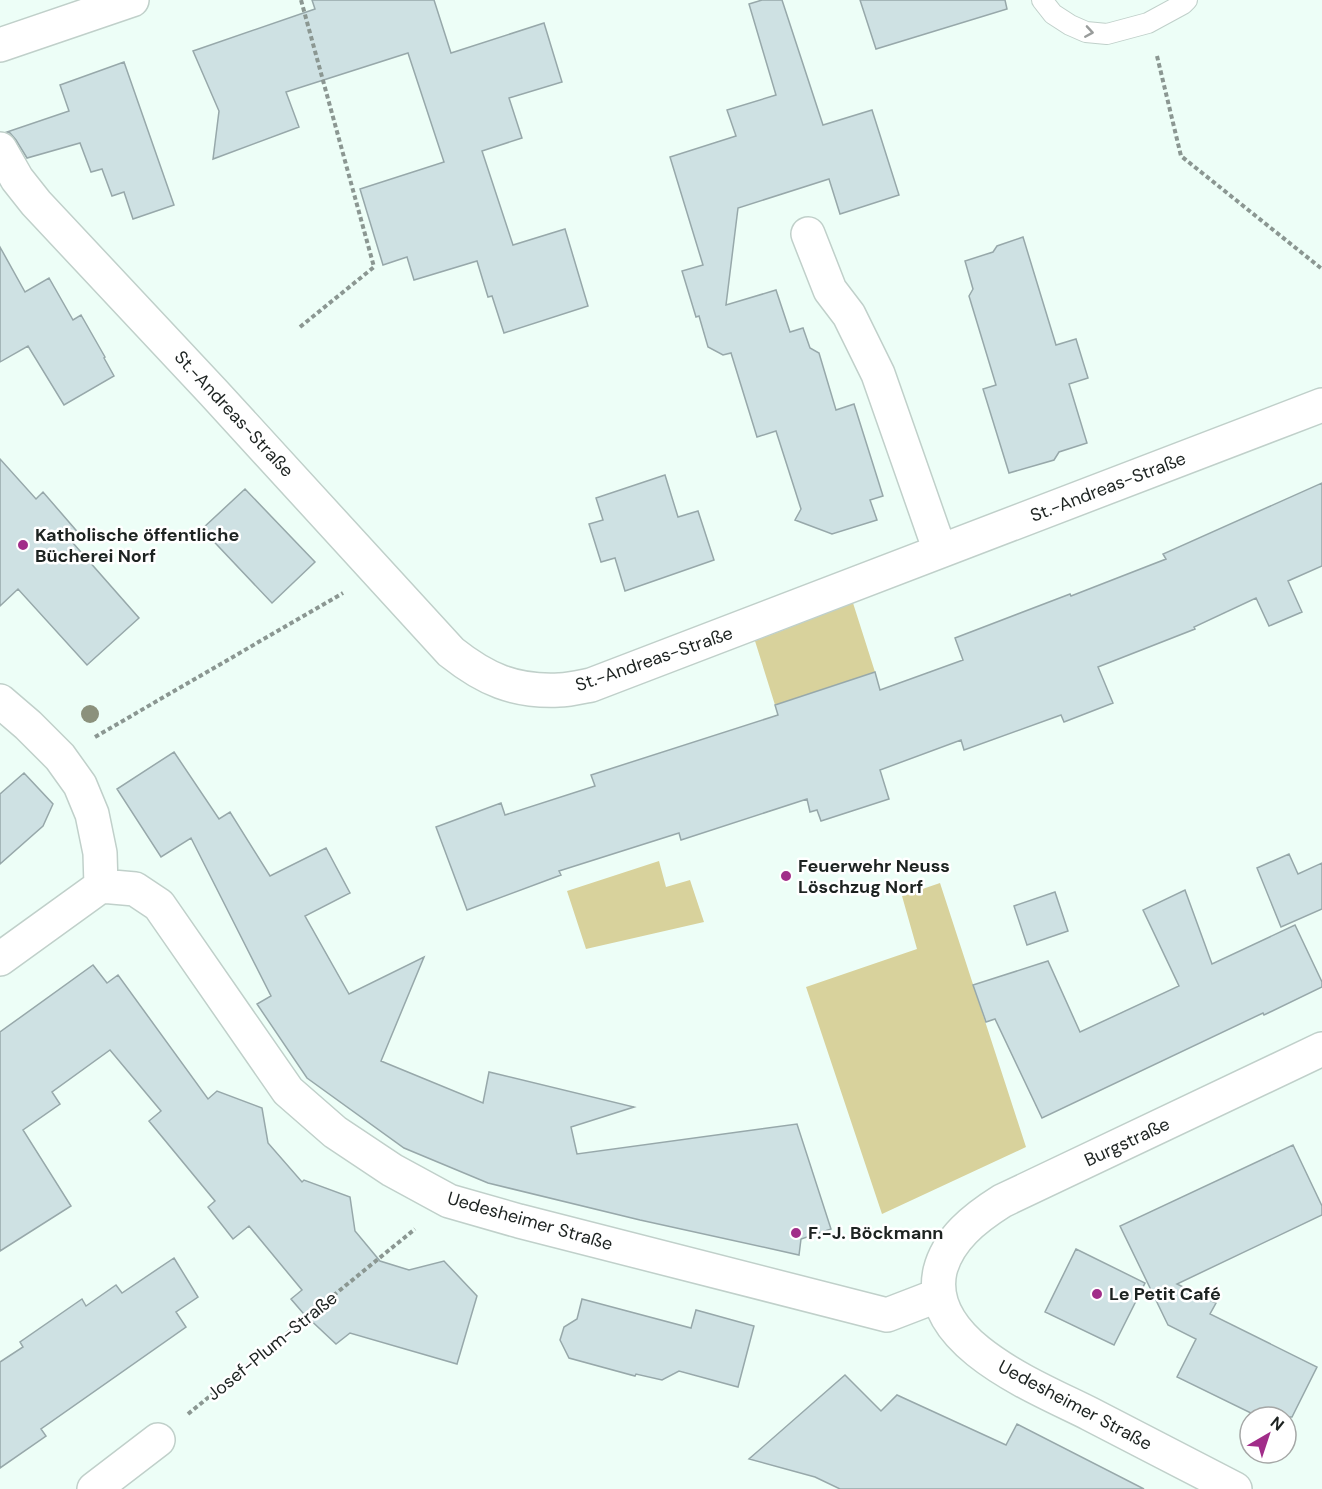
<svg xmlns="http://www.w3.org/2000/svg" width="1322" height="1489" font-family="'DM Sans',sans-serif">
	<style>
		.green { fill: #d8d29c }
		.building { fill: #cee1e3; stroke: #97a8aa; stroke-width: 1.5 }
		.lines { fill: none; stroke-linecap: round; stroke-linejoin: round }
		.lane-casing { stroke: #c0d0ca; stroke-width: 22 }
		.street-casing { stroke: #c0d0ca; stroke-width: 36 }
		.path { stroke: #8b9792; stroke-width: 4; stroke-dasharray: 4.5 3; stroke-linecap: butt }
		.lane { stroke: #fff; stroke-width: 20 }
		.street { stroke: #fff; stroke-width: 33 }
		.tree { fill: #8b917c }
		.oneway { stroke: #999c9b }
		.poi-dot { fill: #a12d89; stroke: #fff; stroke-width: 2 }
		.labels { text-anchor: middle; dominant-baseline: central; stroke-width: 5; stroke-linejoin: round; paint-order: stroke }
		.street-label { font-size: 18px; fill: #1d2321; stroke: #fff }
		.poi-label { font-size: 18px; font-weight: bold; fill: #1d2321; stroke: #fff; text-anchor: start }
	</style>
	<rect width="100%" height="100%" fill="#edfef7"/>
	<path class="green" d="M 853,603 L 875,672 L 775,705 L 755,641 Z
		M 659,861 L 666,887 L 690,880 L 704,922 L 586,949 L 567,891 Z
		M 940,883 L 1026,1147 L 882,1214 L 806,987 L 917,949 L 902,896 Z"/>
	<path class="building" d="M 312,0 L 434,0 L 451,53 L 544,23 L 562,82 L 509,98 L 522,138 L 482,151 L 513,245 L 565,229 L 588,306 L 504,333 L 492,296 L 488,297 L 477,261 L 414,280 L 407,257 L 383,265 L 360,189 L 444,162 L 408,53 L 286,92 L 299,127 L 213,159 L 219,111 L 193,51 L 315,9 Z
		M 762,0 L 782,0 L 823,125 L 872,110 L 899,195 L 840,214 L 829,179 L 738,208 L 726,305 L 776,290 L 790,332 L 803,328 L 810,348 L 819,353 L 836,410 L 854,404 L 883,496 L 870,500 L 877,520 L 832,534 L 795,520 L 801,509 L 776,431 L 757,437 L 731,353 L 723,355 L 708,347 L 699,316 L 696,317 L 682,271 L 703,265 L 670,157 L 736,136 L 727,110 L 776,95 L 749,4 Z
		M 860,0 L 1005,0 L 1007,9 L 876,49 Z
		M 124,62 L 174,205 L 133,219 L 124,192 L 112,196 L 102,169 L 91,172 L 80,143 L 27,158 L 16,140 L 10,133 L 7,132 L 69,111 L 60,85 Z
		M 1023,237 L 1056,345 L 1076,339 L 1088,378 L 1069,384 L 1087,443 L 1059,452 L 1054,460 L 1009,473 L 983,389 L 996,385 L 969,296 L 973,289 L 965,261 L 993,252 L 997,246 Z
		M 0,247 L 25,292 L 49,278 L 73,320 L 81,315 L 105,357 L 104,358 L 114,376 L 64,405 L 28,346 L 0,362 Z
		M 0,459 L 36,499 L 43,492 L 81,536 L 73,543 L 139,618 L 87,665 L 18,589 L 0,606 Z
		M 665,475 L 678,517 L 698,511 L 714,560 L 625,591 L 615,558 L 601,562 L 589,524 L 603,520 L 596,498 Z
		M 1322,483 L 1322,566 L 1288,581 L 1302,612 L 1269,626 L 1256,598 L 1194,627 L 1195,629 L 1098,667 L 1113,703 L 1064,722 L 1061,715 L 964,750 L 961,740 L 880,770 L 889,799 L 821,821 L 817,810 L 810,812 L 807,799 L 681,840 L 679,833 L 559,871 L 561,875 L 467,910 L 436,827 L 501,803 L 505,815 L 595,786 L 591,775 L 778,715 L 775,705 L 875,672 L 880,690 L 963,660 L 955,638 L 1070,594 L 1071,596 L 1166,559 L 1163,554 Z
		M 245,489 L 315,562 L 272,603 L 202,529 Z
		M 174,752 L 219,819 L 230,812 L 270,876 L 326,848 L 350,893 L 305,916 L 349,994 L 424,957 L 381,1061 L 483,1103 L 489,1072 L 634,1107 L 571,1127 L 577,1154 L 797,1124 L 831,1229 L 801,1239 L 799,1255 L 640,1220 L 488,1183 L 404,1148 L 307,1078 L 257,1004 L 271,996 L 191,838 L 161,857 L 117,789 Z
		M 24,773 L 53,804 L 43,826 L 0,864 L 0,794 Z
		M 1289,854 L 1298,874 L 1322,863 L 1322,909 L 1281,927 L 1257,868 Z
		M 1185,890 L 1212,964 L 1295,925 L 1322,982 L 1322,987 L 1264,1015 L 1263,1013 L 1042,1118 L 995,1019 L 986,1022 L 973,985 L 1048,961 L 1080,1032 L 1179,986 L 1143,910 Z
		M 1055,892 L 1068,931 L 1027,945 L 1014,906 Z
		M 93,965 L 107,983 L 118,975 L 208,1099 L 217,1091 L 262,1108 L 268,1143 L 302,1182 L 304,1180 L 350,1197 L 355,1231 L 380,1261 L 409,1270 L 444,1261 L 477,1296 L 457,1364 L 350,1333 L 336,1344 L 303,1313 L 291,1299 L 302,1290 L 249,1226 L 233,1239 L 208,1207 L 215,1201 L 149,1121 L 161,1111 L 110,1050 L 52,1092 L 60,1104 L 23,1130 L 71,1206 L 0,1251 L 0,1032 Z
		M 1293,1145 L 1322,1206 L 1322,1215 L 1177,1284 L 1216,1303 L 1210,1314 L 1317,1367 L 1292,1417 L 1259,1417 L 1177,1377 L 1196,1339 L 1168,1325 L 1120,1226 Z
		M 1076,1249 L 1145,1283 L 1114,1345 L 1045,1312 Z
		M 174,1258 L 198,1297 L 176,1312 L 186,1327 L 41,1429 L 46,1436 L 0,1468 L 0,1362 L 23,1347 L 20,1342 L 82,1299 L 86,1306 L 116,1285 L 122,1293 Z
		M 582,1299 L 691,1328 L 696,1310 L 754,1326 L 738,1387 L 679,1371 L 662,1380 L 636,1374 L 635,1376 L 569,1358 L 560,1340 L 564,1327 L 577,1319 Z
		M 845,1375 L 881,1411 L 897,1395 L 1006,1445 L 1017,1424 L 1144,1489 L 840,1489 L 815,1477 L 749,1459 Z"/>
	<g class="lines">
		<g class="lane-casing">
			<path id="lane" d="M 1042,0 L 1053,14 L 1070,25 L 1086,32 L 1107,34 L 1148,23 L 1183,4 L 1187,0"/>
		</g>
		<g class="street-casing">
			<path id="street" d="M 0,45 L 132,0
				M 0,149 L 17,179 L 36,203 L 213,392 L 451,652 C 485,679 514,692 559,690 C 569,690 581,687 591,685 L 1322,405
				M 808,234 L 830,290 L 849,315 L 878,374 L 940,551
				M 0,701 L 28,725 L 60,757 L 80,785 L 92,814 L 100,853 L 101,886
				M 101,886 L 135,889 L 159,905 L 288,1091 L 335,1132 L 392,1170 L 449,1201 L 519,1221 L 887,1315 L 939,1295
				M 0,959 L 101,886
				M 94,1489 L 158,1440
				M 1235,1489 C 1187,1464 1138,1439 1090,1414 C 1039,1388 924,1344 940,1271 C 948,1239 975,1218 1002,1201 L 1322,1049"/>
		</g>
		<path class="path" d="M 1157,56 L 1181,156 L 1322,269
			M 300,327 L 374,267 L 301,0
			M 95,737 L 343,593
			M 188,1414 L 415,1229"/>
		<use href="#lane" class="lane"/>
		<use href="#street" class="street"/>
	</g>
	<circle class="tree" cx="90" cy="714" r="9"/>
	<defs><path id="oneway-chevron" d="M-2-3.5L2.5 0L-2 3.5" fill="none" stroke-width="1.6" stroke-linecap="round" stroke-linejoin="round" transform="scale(1.5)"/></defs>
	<use class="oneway" href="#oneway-chevron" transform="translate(1089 32) rotate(9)"/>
	<g class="poi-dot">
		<circle cx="23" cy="545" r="6"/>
		<circle cx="786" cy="876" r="6"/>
		<circle cx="796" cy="1233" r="6"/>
		<circle cx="1097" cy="1294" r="6"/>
	</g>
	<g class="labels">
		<g class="street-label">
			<text transform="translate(234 414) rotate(47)">St.-Andreas-Straße</text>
			<text transform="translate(1108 487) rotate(-21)">St.-Andreas-Straße</text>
			<text transform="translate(654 659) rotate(-19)">St.-Andreas-Straße</text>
			<text transform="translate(1127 1142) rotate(-25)">Burgstraße</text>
			<text transform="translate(530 1221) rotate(16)">Uedesheimer Straße</text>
			<text transform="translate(272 1346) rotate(-39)">Josef-Plum-Straße</text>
			<text transform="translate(1075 1405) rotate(28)">Uedesheimer Straße</text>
		</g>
		<g class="poi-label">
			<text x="35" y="535">Katholische öffentliche<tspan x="35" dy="21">Bücherei Norf</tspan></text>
			<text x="798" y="866">Feuerwehr Neuss<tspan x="798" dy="21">Löschzug Norf</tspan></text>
			<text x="808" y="1233">F.-J. Böckmann</text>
			<text x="1109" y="1294">Le Petit Café</text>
		</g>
	</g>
	<g transform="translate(1268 1435) rotate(39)"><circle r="28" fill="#ffffff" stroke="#a5a7a6" stroke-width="1.5"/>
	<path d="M0-4.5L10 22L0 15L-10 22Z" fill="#a12d89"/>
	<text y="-9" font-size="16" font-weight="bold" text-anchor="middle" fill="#1d2321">N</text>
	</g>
</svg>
